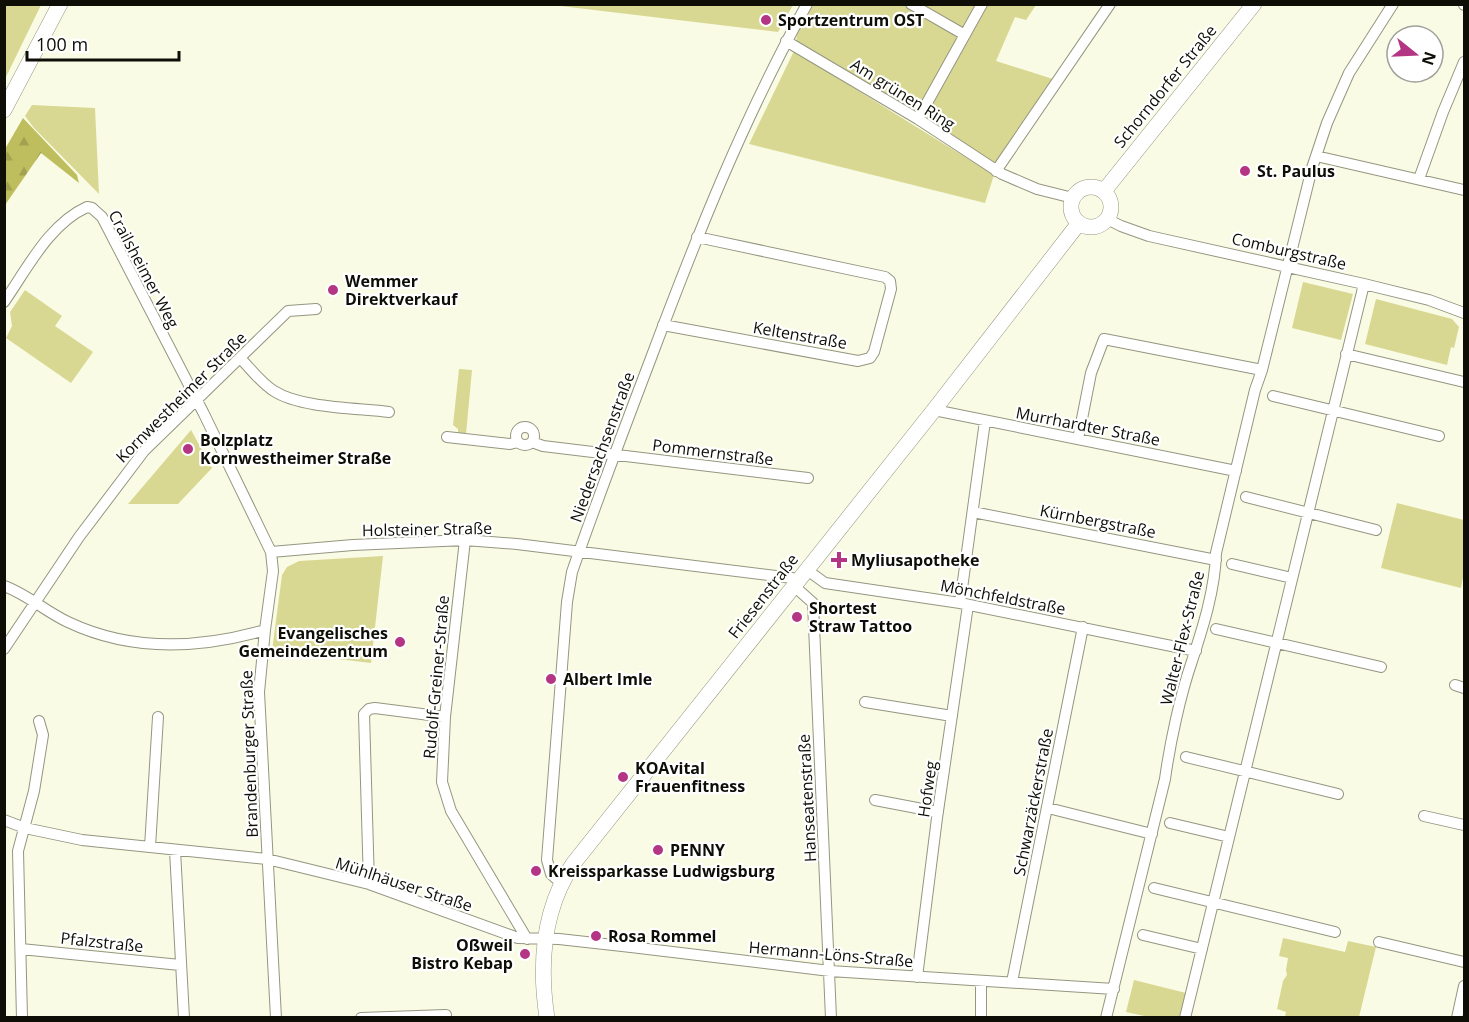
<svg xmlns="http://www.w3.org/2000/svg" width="1469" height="1022" font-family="'Open Sans',sans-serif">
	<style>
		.green { fill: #d8d893 }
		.forest { fill: url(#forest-firs) }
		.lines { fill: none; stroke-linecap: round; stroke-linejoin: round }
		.street-casing { stroke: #959681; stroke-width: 12 }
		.secondary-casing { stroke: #959681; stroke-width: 16 }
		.street { stroke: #fff; stroke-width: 10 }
		.secondary { stroke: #fff; stroke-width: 15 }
		.poi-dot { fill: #b43583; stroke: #fff; stroke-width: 2 }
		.labels { text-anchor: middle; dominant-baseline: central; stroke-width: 4.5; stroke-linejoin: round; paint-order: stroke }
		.poi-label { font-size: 16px; font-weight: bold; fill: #0e0e07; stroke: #fff; text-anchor: start }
		.street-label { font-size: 16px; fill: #0e0e07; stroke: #fff }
	</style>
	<defs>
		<pattern id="forest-firs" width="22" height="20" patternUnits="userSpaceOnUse" patternTransform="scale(1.5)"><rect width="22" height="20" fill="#bebe5e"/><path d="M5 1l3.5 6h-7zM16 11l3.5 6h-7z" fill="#a2a250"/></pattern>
	</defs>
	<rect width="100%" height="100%" fill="#fafbe4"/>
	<path class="green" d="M 5,4 L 41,5 L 5,79 L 4,5 Z
		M 552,5 L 793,5 L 778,32 Z
		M 813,5 L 1036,5 L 1026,20 L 1015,17 L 996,61 L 1056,80 L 996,171 L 796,42 L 797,34 Z
		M 794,51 L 994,175 L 985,203 L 749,144 Z
		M 32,105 L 95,108 L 99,194 L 34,128 L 25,116 Z
		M 1303,282 L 1353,294 L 1341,340 L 1292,328 Z
		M 25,290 L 62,316 L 55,326 L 93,352 L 71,383 L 6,338 L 12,326 L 10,312 Z
		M 1376,299 L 1452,319 L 1459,327 L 1454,348 L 1451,347 L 1447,365 L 1365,344 Z
		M 459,369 L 472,370 L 466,434 L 458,434 L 458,429 L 453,425 Z
		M 191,430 L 212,468 L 178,504 L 128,504 Z
		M 1397,503 L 1464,520 L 1464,572 L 1461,588 L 1381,568 Z
		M 383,556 L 371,663 L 272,651 L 282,575 L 287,567 L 299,561 Z
		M 1283,938 L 1345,952 L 1348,941 L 1376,947 L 1359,1017 L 1285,1017 L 1286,1012 L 1277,1009 L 1283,981 L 1287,975 L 1286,970 L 1288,958 L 1279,956 Z
		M 1134,980 L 1186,993 L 1179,1017 L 1149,1017 L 1126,1012 Z"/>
	<path class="forest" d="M 23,118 L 77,175 L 79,183 L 41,153 L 5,205 L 5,149 Z"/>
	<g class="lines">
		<g class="street-casing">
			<path id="street" d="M 911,4 L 965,35
				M 1464,4 L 1464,5
				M 786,41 L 918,119 L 1002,174 L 1037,189 L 1073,198
				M 918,119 L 982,4
				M 1316,156 L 1464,190
				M 996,171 L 1110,4
				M 1419,179 L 1443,112 L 1464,62
				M 1107,219 L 1121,226 L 1149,236 L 1364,284 L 1429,300 L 1464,313
				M 4,302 C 27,269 49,224 87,207 L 92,208 L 102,217 L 204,414 L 271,552 L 273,571 L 265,630 L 259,692 L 276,1018
				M 663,325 L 858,361 L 870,358 L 874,352 L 891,289 L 890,281 L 885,277 L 697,237
				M 1346,354 L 1464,382
				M 240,358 C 251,369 261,383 274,391 C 300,408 357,408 389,412
				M 1273,396 L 1439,436
				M 934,410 L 1236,471
				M516 436a9 9 0 1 1 18 0a9 9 0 1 1-18 0Z
				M 447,437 L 510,444 L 518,442
				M 1078,439 L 1091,373 L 1104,339 L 1262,370
				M 532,442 L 543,446 L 808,478
				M 1246,497 L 1376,530
				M 973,512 L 1216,560
				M 465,540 L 445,717 L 442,782 L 451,811 L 527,939
				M 271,552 L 353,545 L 465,540 L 517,544 L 792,578 L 798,582
				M 1232,564 L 1292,578
				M 807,570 L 825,583 L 960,603 L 1196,651
				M 4,586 C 27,594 46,612 68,622 C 131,652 199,649 265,630
				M 794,586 L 813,603 L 831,1018
				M 960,603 L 985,421
				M 1216,629 L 1381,667
				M 4,649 L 79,537 L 144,451 L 288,311 L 316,309
				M 1455,685 L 1464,688
				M 865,702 L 952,716
				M 1186,757 L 1338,794
				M 875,800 L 938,812
				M 1048,808 L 1152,834
				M 1424,816 L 1464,825
				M 4,820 L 25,828 L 82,840 L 267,859 L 369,884 L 518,938 L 559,939 L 631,947 L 830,971 L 1114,989
				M 1170,823 L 1229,837
				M 150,847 L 158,717
				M 175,850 L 184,1018
				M 561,883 L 551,874 L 547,860 L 567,602 L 572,572 C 597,500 624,429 651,358 C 696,238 744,117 807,4
				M 369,884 L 364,714 L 369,709 L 375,708 L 445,717
				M 1154,888 L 1335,932
				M 1143,935 L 1202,949
				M 1379,942 L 1464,962
				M 21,949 L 180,965
				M 917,977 L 937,818 L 968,605
				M 981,981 L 981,1018
				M 1012,982 L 1083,627
				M 22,1018 L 18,851 L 34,791 L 43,735 L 39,721
				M 361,1018 L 446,1015
				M 1106,1018 L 1165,779 C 1170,743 1180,696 1192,661 C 1203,627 1215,590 1216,553 L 1255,390 L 1262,370 L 1312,168 L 1327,123 L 1349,73 L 1393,4
				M 1185,1018 L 1364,284
				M 1457,1018 L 1464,986"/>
		</g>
		<g class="secondary-casing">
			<path id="secondary" d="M 4,110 L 60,4
				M1071 207a20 20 0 1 1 40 0a20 20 0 1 1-40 0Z
				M 1104,191 L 1254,4
				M 547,1018 C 539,965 543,909 573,864 L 934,410 L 1079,223"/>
		</g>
		<use href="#street" class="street"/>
		<use href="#secondary" class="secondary"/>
	</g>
	<g class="poi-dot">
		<circle cx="766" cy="20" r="6"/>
		<circle cx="1245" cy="171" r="6"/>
		<circle cx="333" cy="290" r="6"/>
		<circle cx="188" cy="449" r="6"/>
		<path d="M836 551h6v6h6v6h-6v6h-6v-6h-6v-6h6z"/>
		<circle cx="797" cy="617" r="6"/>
		<circle cx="400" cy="642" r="6"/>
		<circle cx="551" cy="679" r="6"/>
		<circle cx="623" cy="777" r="6"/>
		<circle cx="658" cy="850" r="6"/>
		<circle cx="536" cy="871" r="6"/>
		<circle cx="596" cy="936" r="6"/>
		<circle cx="525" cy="954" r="6"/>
	</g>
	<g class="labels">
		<g class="poi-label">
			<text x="778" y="20">Sportzentrum OST</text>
			<text x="1257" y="171">St. Paulus</text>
			<text x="345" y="281">Wemmer<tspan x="345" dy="18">Direktverkauf</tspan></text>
			<text x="200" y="440">Bolzplatz<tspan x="200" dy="18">Kornwestheimer Straße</tspan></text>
			<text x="851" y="560">Myliusapotheke</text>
			<text x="809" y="608">Shortest<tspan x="809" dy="18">Straw Tattoo</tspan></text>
			<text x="388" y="633" text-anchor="end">Evangelisches<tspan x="388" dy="18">Gemeindezentrum</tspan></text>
			<text x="563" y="679">Albert Imle</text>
			<text x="635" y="768">KOAvital<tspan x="635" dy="18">Frauenfitness</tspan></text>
			<text x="670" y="850">PENNY</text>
			<text x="548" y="871">Kreissparkasse Ludwigsburg</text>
			<text x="608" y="936">Rosa Rommel</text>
			<text x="513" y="945" text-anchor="end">Oßweil<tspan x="513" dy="18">Bistro Kebap</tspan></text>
		</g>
		<g class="street-label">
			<text transform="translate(1165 86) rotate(-51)">Schorndorfer Straße</text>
			<text transform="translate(903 94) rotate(32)">Am grünen Ring</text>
			<text transform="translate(1289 251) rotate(13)">Comburgstraße</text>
			<text transform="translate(144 269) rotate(62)">Crailsheimer Weg</text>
			<text transform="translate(800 335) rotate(10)">Keltenstraße</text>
			<text transform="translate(181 397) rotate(-45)">Kornwestheimer Straße</text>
			<text transform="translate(1088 426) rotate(11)">Murrhardter Straße</text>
			<text transform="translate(602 447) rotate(-70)">Niedersachsenstraße</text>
			<text transform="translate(713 452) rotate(7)">Pommernstraße</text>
			<text transform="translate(1098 521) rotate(11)">Kürnbergstraße</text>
			<text transform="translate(427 529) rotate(-1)">Holsteiner Straße</text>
			<text transform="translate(763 596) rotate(-52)">Friesenstraße</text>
			<text transform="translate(1003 597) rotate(11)">Mönchfeldstraße</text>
			<text transform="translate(1182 638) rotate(-76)">Walter-Flex-Straße</text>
			<text transform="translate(436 677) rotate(-85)">Rudolf-Greiner-Straße</text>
			<text transform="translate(249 754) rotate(-92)">Brandenburger Straße</text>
			<text transform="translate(927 789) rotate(-82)">Hofweg</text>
			<text transform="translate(807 798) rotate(-93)">Hanseatenstraße</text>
			<text transform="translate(1033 802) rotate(-79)">Schwarzäckerstraße</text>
			<text transform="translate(404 884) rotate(18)">Mühlhäuser Straße</text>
			<text transform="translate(102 942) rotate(6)">Pfalzstraße</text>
			<text transform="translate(831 954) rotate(5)">Hermann-Löns-Straße</text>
		</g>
	</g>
	<rect width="1469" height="1022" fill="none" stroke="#0e0e07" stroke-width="12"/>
	<g transform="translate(1415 54) rotate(108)"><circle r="28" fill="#ffffff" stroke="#9f9f9c" stroke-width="1.5"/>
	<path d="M0-4.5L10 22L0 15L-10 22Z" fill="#b43583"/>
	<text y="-9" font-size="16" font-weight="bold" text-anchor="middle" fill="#0e0e07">N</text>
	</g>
	<path d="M27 51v9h152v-9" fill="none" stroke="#0e0e07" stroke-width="3"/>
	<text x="36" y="51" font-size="18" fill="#0e0e07" stroke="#ffffff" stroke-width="4.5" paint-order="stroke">100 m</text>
</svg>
